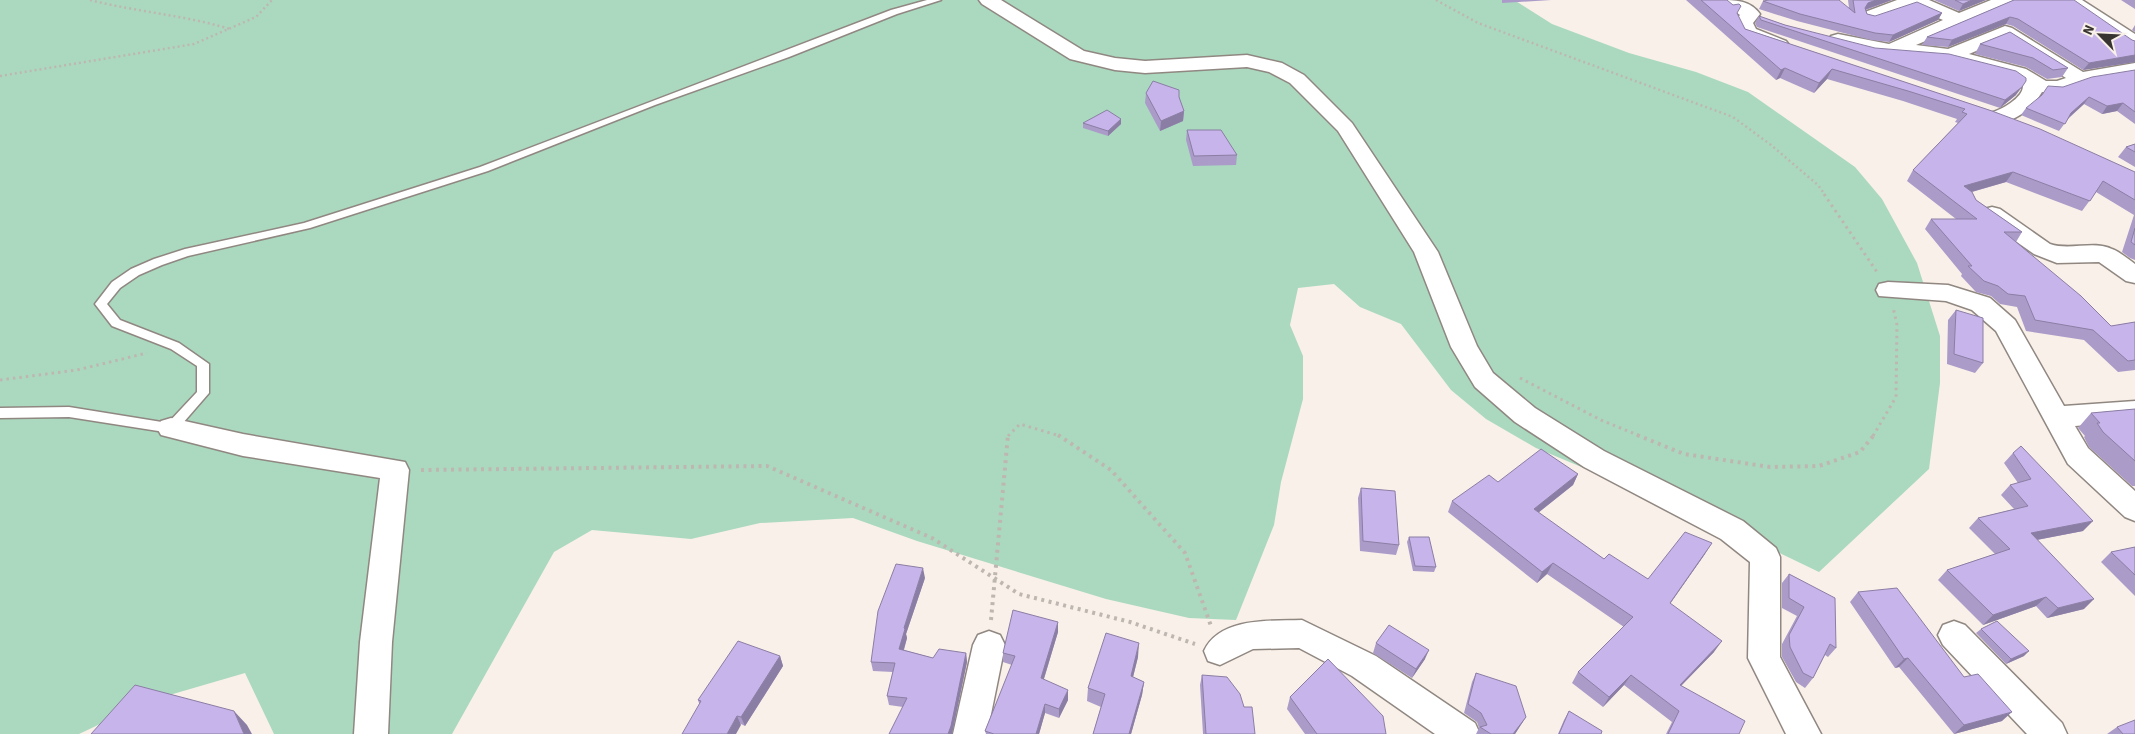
<svg xmlns="http://www.w3.org/2000/svg" width="2135" height="734" font-family="'Source Sans 3',sans-serif">
	<style>
		.green { fill: #aad9c0 }
		.lines { fill: none; stroke-linecap: round; stroke-linejoin: round }
		.service-casing { stroke: #908781; stroke-width: 3 }
		.minor-casing { stroke: #908781; stroke-width: 3 }
		.path-far2 { stroke: #beb7b1; stroke-width: 2.5; stroke-dasharray: 2 3; stroke-linecap: butt }
		.path-far1 { stroke: #beb7b1; stroke-width: 3; stroke-dasharray: 2.5 4; stroke-linecap: butt }
		.path { stroke: #beb7b1; stroke-width: 4; stroke-dasharray: 3 4.5; stroke-linecap: butt }
		.service { fill: #fff; fill-rule: evenodd }
		.minor { fill: #fff; fill-rule: evenodd }
		.wall { fill: #ab9bc9 }
		.shaded-wall { fill: #8b7ea4 }
		.building { fill: #c7b4ea; stroke: #8b7ea4 }
	</style>
	<rect width="100%" height="100%" fill="#f9f0e9"/>
	<path class="green" d="M 0,0 L 1514,0 L 1552,24 L 1629,53 L 1696,72 L 1748,92 L 1855,167 L 1882,199 L 1917,263 L 1940,336 L 1940,383 L 1929,469 L 1819,572 L 1732,530 L 1536,448 L 1486,419 L 1451,390 L 1401,324 L 1360,307 L 1334,284 L 1298,288 L 1290,325 L 1303,356 L 1303,399 L 1281,482 L 1274,525 L 1236,620 L 1189,618 L 1106,599 L 917,541 L 853,518 L 760,523 L 691,539 L 592,530 L 554,552 L 452,734 L 274,734 L 245,673 L 149,701 L 79,734 L 0,734 Z"/>
	<g class="lines">
		<g class="service-casing">
			<path id="service" d="M 927,0 L 941,0 L 897,14 L 789,57 L 655,105 L 488,171 L 310,228 L 188,256 L 162,265 L 139,275 L 120,288 L 107,304 L 120,320 L 179,343 L 209,364 L 209,393 L 176,431 L 171,433 L 69,417 L 0,418 L 0,408 L 69,407 L 168,423 L 197,392 L 197,366 L 171,349 L 112,326 L 95,304 L 112,282 L 131,269 L 154,259 L 185,249 L 304,223 L 480,167 L 891,10 Z"/>
		</g>
		<g class="minor-casing">
			<path id="minor" d="M 979,0 L 1001,0 L 1084,51 L 1115,58 L 1145,61 L 1247,55 L 1282,63 L 1304,75 L 1352,123 L 1438,252 L 1477,346 L 1493,373 L 1535,408 L 1604,451 L 1743,521 L 1776,548 L 1780,557 L 1780,657 L 1821,734 L 1786,734 L 1748,658 L 1750,562 L 1721,539 L 1584,467 L 1515,422 L 1475,387 L 1451,347 L 1414,252 L 1338,131 L 1290,83 L 1269,72 L 1247,67 L 1145,73 L 1115,70 L 1070,59 L 982,4 Z
				M 1720,0 C 1735,0 1750,0 1760,14 L 1753,23 L 1756,29 L 1786,41 L 1789,45 L 1786,49 L 1772,49 L 1741,37 L 1734,22 L 1740,15 Z
				M 1897,0 L 1929,0 L 1959,13 L 1991,0 L 2015,0 L 2012,4 L 1916,45 L 1948,49 L 2005,26 L 2012,28 L 2083,72 L 2135,63 L 2135,75 L 2086,83 L 2057,93 L 2042,92 C 2032,109 2010,127 1990,121 L 1987,117 L 1990,113 C 2001,110 2024,98 2023,85 L 2012,77 L 1945,60 L 1898,57 L 1838,46 L 1831,44 L 1829,40 L 1831,36 L 1838,34 L 1889,44 L 1943,20 L 1913,7 L 1872,22 L 1865,20 L 1863,16 L 1865,12 ZM 2004,39 L 2066,78 L 2057,81 L 2046,81 L 2026,69 L 1969,54 Z
				M 2061,0 L 2082,0 L 2135,34 L 2135,48 L 2128,46 Z
				M 1992,207 L 2000,209 L 2050,244 C 2070,251 2093,240 2112,249 C 2120,252 2128,259 2135,264 L 2135,283 L 2126,281 L 2099,262 L 2057,263 L 2034,254 L 1984,219 L 1981,214 L 1984,209 Z
				M 1888,282 L 1948,285 L 1990,298 L 2015,320 L 2064,406 L 2135,401 L 2135,421 L 2075,426 L 2088,448 L 2135,491 L 2135,521 L 2125,517 L 2068,464 L 1996,331 L 1972,310 L 1946,301 L 1879,296 L 1876,290 L 1879,284 Z
				M 171,418 L 243,434 L 405,462 L 409,470 L 392,642 L 388,734 L 354,734 L 360,642 L 380,478 L 243,456 L 161,435 L 157,428 L 161,421 Z
				M 1302,620 L 1376,656 L 1475,723 L 1480,734 L 1435,734 L 1352,676 L 1299,648 L 1253,649 L 1220,665 L 1208,661 L 1204,651 C 1220,617 1270,621 1302,620 Z
				M 1954,621 L 1965,625 L 2062,723 L 2067,734 L 2027,734 L 1943,645 L 1938,635 L 1943,625 Z
				M 989,631 L 1000,635 L 1005,645 L 987,734 L 953,734 L 973,645 L 978,635 Z"/>
		</g>
		<path class="path-far2" d="M 90,0 C 137,12 184,15 230,29
			M 1436,0 L 1478,23 L 1733,117 L 1771,145 L 1818,185 L 1825,195
			M 0,76 L 194,44 L 256,17 L 272,0"/>
		<path class="path-far1" d="M 1824,194 L 1877,272
			M 1520,378 L 1601,420 L 1640,436
			M 0,380 L 77,370 L 147,353
			M 1008,436 L 1020,424 L 1060,436
			M 1873,436 L 1896,397 L 1897,325 L 1893,307"/>
		<path class="path" d="M 1058,435 L 1111,470 L 1185,553 L 1211,626
			M 1637,435 L 1684,454 L 1770,467 L 1819,466 L 1860,452 L 1874,435
			M 421,470 L 767,466 L 932,538 L 1019,594 L 1130,622 L 1195,644
			M 991,620 L 1008,435"/>
		<use href="#service" class="service"/>
		<use href="#minor" class="minor"/>
	</g>
	<path class="wall" d="M 1502,0 L 1551,0 L 1502,3 Z
		M 1686,0 L 1727,0 L 1737,15 L 1745,29 L 1992,111 L 2135,172 L 2135,260 L 2130,258 L 2122,252 L 2134,215 L 2096,192 L 2082,211 L 2006,182 L 1972,192 L 1976,200 L 2022,232 L 2016,242 L 2111,326 L 2135,322 L 2135,370 L 2118,372 L 2084,340 L 2026,331 L 2017,307 L 2000,304 L 1991,296 L 1976,292 L 1961,276 L 1962,274 L 1925,229 L 1931,219 L 1956,219 L 1907,181 L 1913,170 L 1958,123 L 1955,122 L 1957,119 L 1903,101 L 1827,79 L 1814,93 L 1780,78 L 1776,80 Z
		M 1848,0 L 1892,0 L 1866,10 L 1867,14 L 1875,16 L 1942,13 L 1938,20 L 1889,42 L 1871,40 L 1797,21 L 1759,9 L 1763,1 L 1849,8 Z
		M 1934,0 L 1986,0 L 1959,11 Z
		M 2014,0 L 2135,41 L 2135,62 L 2083,70 L 2013,26 L 2006,24 L 1948,47 L 1922,45 L 1927,37 Z
		M 2121,0 L 2135,0 L 2135,9 Z
		M 1759,16 L 1785,25 L 2016,95 L 2000,108 L 1757,27 L 1755,23 Z
		M 2135,25 L 2135,32 L 2132,30 Z
		M 2010,32 L 2068,68 L 2062,77 L 2047,79 L 2026,67 L 1975,54 L 1980,44 Z
		M 2135,70 L 2135,124 L 2117,111 L 2102,114 L 2084,104 L 2068,119 L 2059,131 L 2021,115 L 2026,108 L 2063,87 Z
		M 1146,93 L 1179,97 L 1184,111 L 1183,121 L 1160,131 L 1145,103 Z
		M 1121,119 L 1121,124 L 1108,136 L 1083,128 L 1083,123 Z
		M 1187,130 L 1237,155 L 1236,165 L 1193,166 L 1186,140 Z
		M 2135,144 L 2135,167 L 2118,157 L 2126,147 Z
		M 1956,310 L 1983,363 L 1975,373 L 1947,364 L 1948,320 Z
		M 2135,409 L 2135,486 L 2132,486 L 2089,447 L 2084,437 L 2085,436 L 2078,428 L 2091,413 Z
		M 2013,453 L 2083,531 L 2037,540 L 2084,609 L 2047,618 L 2036,606 L 1983,625 L 1938,580 L 1947,570 L 1995,554 L 1969,528 L 1978,518 L 2014,509 L 2001,495 L 2010,485 L 2018,483 L 2004,463 Z
		M 1578,474 L 1573,485 L 1538,513 L 1604,559 L 1648,579 L 1705,554 L 1670,603 L 1714,652 L 1681,686 L 1739,734 L 1666,734 L 1672,722 L 1624,685 L 1603,707 L 1572,683 L 1578,672 L 1624,627 L 1547,574 L 1537,583 L 1448,512 L 1452,501 L 1498,482 Z
		M 1361,488 L 1399,545 L 1396,555 L 1360,551 L 1358,498 Z
		M 1409,537 L 1436,567 L 1434,572 L 1413,571 L 1407,542 Z
		M 2135,547 L 2135,596 L 2101,562 L 2111,552 Z
		M 1789,574 L 1836,648 L 1828,657 L 1825,655 L 1813,678 L 1805,688 L 1796,682 L 1782,657 L 1782,644 L 1797,616 L 1782,608 L 1782,583 Z
		M 925,578 L 906,634 L 907,638 L 904,650 L 933,658 L 966,653 L 967,662 L 952,734 L 889,734 L 903,707 L 889,705 L 887,696 L 893,672 L 873,671 L 871,662 Z
		M 1858,592 L 1964,677 L 2002,721 L 1954,734 L 1899,667 L 1895,668 L 1850,602 Z
		M 1981,629 L 2024,656 L 2006,664 L 1976,633 Z
		M 1058,632 L 1044,679 L 1068,700 L 1059,718 L 1045,713 L 1039,734 L 986,734 L 985,731 L 1012,665 L 1003,662 L 1003,653 Z
		M 1376,643 L 1425,659 L 1412,678 L 1373,653 Z
		M 780,656 L 783,666 L 745,726 L 699,703 L 698,700 Z
		M 1138,657 L 1133,677 L 1144,682 L 1142,695 L 1131,734 L 1093,734 L 1101,707 L 1087,701 L 1088,688 Z
		M 1476,673 L 1526,717 L 1515,734 L 1476,734 L 1479,728 L 1477,722 L 1464,713 L 1472,682 Z
		M 1202,675 L 1244,707 L 1255,734 L 1203,734 L 1200,685 Z
		M 1290,697 L 1386,734 L 1305,734 L 1287,709 Z
		M 1569,711 L 1601,734 L 1558,734 L 1564,720 Z
		M 2117,727 L 2135,734 L 2107,734 Z"/>
	<path class="shaded-wall" d="M 1876,0 L 1892,0 L 1864,10 L 1868,3 Z
		M 1972,0 L 1986,0 L 1959,11 L 1963,4 Z
		M 1942,13 L 1938,20 L 1889,42 L 1893,35 Z
		M 2010,17 L 2006,24 L 1948,47 L 1952,40 Z
		M 2135,55 L 2135,62 L 2083,70 L 2089,63 Z
		M 1785,68 L 1780,78 L 1776,80 L 1781,70 Z
		M 1832,69 L 1827,79 L 1814,93 L 1819,83 Z
		M 2022,87 L 2016,95 L 2000,108 L 2005,100 Z
		M 2089,97 L 2084,104 L 2066,120 L 2071,113 Z
		M 2123,103 L 2117,111 L 2102,114 L 2107,106 Z
		M 1184,111 L 1183,121 L 1160,131 L 1161,121 Z
		M 1121,119 L 1121,124 L 1108,136 L 1108,131 Z
		M 2013,172 L 2006,182 L 1957,196 L 1964,186 Z
		M 1578,474 L 1573,485 L 1529,520 L 1534,509 Z
		M 2093,521 L 2083,531 L 2021,543 L 2031,533 Z
		M 1712,543 L 1705,554 L 1663,614 L 1670,603 Z
		M 1553,563 L 1547,574 L 1537,583 L 1542,572 Z
		M 923,568 L 925,578 L 906,634 L 907,638 L 901,659 L 899,649 L 904,628 Z
		M 2046,597 L 2036,606 L 1983,625 L 1993,615 Z
		M 2094,599 L 2084,609 L 2047,618 L 2058,608 Z
		M 1058,622 L 1058,632 L 1041,688 L 1041,678 Z
		M 1722,641 L 1714,652 L 1672,695 L 1680,685 Z
		M 1139,643 L 1138,657 L 1130,689 L 1131,676 Z
		M 1429,650 L 1425,659 L 1412,678 L 1416,669 Z
		M 2029,651 L 2024,656 L 2006,664 L 2011,659 Z
		M 966,653 L 967,662 L 952,734 L 948,734 Z
		M 780,656 L 783,666 L 745,726 L 741,717 Z
		M 1908,658 L 1899,667 L 1895,668 L 1904,659 Z
		M 1631,675 L 1624,685 L 1603,707 L 1609,697 Z
		M 1144,682 L 1142,695 L 1131,734 L 1129,734 Z
		M 1068,690 L 1068,700 L 1059,718 L 1059,709 Z
		M 1045,704 L 1045,713 L 1039,734 L 1036,734 Z
		M 234,711 L 247,725 L 252,734 L 244,734 Z
		M 2012,712 L 2002,721 L 1954,734 L 1964,725 Z
		M 737,716 L 741,725 L 736,734 L 727,734 Z
		M 1526,717 L 1515,734 L 1513,734 Z"/>
	<path class="building" d="M 1701,0 L 1727,0 L 1733,5 L 1739,4 L 1741,6 L 1737,13 L 1745,29 L 1992,111 L 2040,129 L 2135,172 L 2135,200 L 2103,181 L 2090,201 L 2013,172 L 1964,186 L 1972,192 L 1976,200 L 2022,232 L 2004,232 L 2081,296 L 2111,326 L 2135,322 L 2135,360 L 2128,361 L 2093,330 L 2035,320 L 2025,296 L 2008,294 L 1998,286 L 1984,281 L 1968,266 L 1972,266 L 1931,219 L 1977,219 L 1913,170 L 1967,114 L 1962,112 L 1965,109 L 1908,91 L 1832,69 L 1819,83 L 1785,68 L 1781,70 Z
		M 1769,0 L 1839,0 L 1855,13 L 1853,0 L 1876,0 L 1868,3 L 1865,8 L 1867,14 L 1875,16 L 1917,2 L 1942,13 L 1893,35 L 1875,33 L 1800,14 L 1763,1 Z
		M 1955,0 L 1972,0 L 1963,4 Z
		M 2014,0 L 2074,0 L 2132,40 L 2135,41 L 2135,55 L 2089,63 L 2018,19 L 2010,17 L 1952,40 L 1927,37 Z
		M 1759,16 L 1785,25 L 1875,48 L 1949,54 L 2016,71 L 2026,78 L 2026,81 L 2022,87 L 2005,100 L 1761,20 Z
		M 2010,32 L 2068,68 L 2053,70 L 2033,58 L 1980,44 Z
		M 2135,70 L 2135,112 L 2123,103 L 2107,106 L 2089,97 L 2071,113 L 2065,124 L 2026,108 L 2042,95 L 2048,86 L 2063,87 L 2092,77 Z
		M 1153,81 L 1179,90 L 1179,97 L 1184,111 L 1161,121 L 1146,93 Z
		M 1107,110 L 1121,119 L 1108,131 L 1083,123 Z
		M 1187,130 L 1221,130 L 1237,155 L 1194,156 Z
		M 2135,144 L 2135,152 L 2126,147 Z
		M 2135,228 L 2135,245 L 2131,242 Z
		M 1956,310 L 1983,318 L 1983,363 L 1954,354 Z
		M 2135,409 L 2135,461 L 2103,432 L 2097,423 L 2100,423 L 2091,413 Z
		M 2021,446 L 2093,521 L 2031,533 L 2094,599 L 2058,608 L 2046,597 L 1993,615 L 1947,570 L 2010,549 L 1978,518 L 2028,506 L 2010,485 L 2031,479 L 2013,453 Z
		M 1541,449 L 1578,474 L 1534,509 L 1604,559 L 1609,554 L 1648,579 L 1685,532 L 1712,543 L 1670,603 L 1722,641 L 1680,685 L 1745,721 L 1739,734 L 1668,734 L 1679,711 L 1631,675 L 1609,697 L 1578,672 L 1633,617 L 1553,563 L 1542,572 L 1452,501 L 1489,475 L 1498,482 Z
		M 1361,488 L 1395,491 L 1399,545 L 1363,541 Z
		M 1409,537 L 1429,537 L 1436,567 L 1415,566 Z
		M 2135,547 L 2135,575 L 2111,552 Z
		M 896,564 L 923,568 L 904,628 L 905,629 L 899,649 L 933,658 L 939,649 L 966,653 L 951,726 L 948,734 L 889,734 L 907,698 L 887,696 L 895,663 L 871,662 L 878,611 Z
		M 1789,574 L 1835,598 L 1836,648 L 1830,644 L 1813,678 L 1803,673 L 1790,647 L 1789,635 L 1804,607 L 1789,598 Z
		M 1897,588 L 1964,677 L 1978,674 L 2012,712 L 1964,725 L 1908,658 L 1904,659 L 1858,592 Z
		M 1013,610 L 1058,622 L 1041,678 L 1068,690 L 1059,709 L 1045,704 L 1036,734 L 994,734 L 985,731 L 1015,656 L 1003,653 Z
		M 1997,621 L 2029,651 L 2011,659 L 1981,629 Z
		M 1389,625 L 1429,650 L 1416,669 L 1376,643 Z
		M 1106,633 L 1139,643 L 1131,676 L 1144,682 L 1129,734 L 1093,734 L 1105,694 L 1088,688 Z
		M 738,641 L 780,656 L 741,717 L 737,716 L 727,734 L 682,734 L 701,701 L 698,700 Z
		M 1328,659 L 1383,716 L 1386,734 L 1317,734 L 1290,697 Z
		M 1476,673 L 1516,686 L 1526,717 L 1513,734 L 1491,734 L 1480,727 L 1487,725 L 1481,713 L 1468,704 Z
		M 1202,675 L 1227,677 L 1240,694 L 1244,707 L 1252,707 L 1255,734 L 1206,734 Z
		M 135,685 L 234,711 L 244,734 L 91,734 Z
		M 1569,711 L 1602,731 L 1601,734 L 1559,734 Z
		M 2135,720 L 2135,734 L 2123,734 L 2117,727 Z"/>
	<g transform="translate(2100 35) rotate(294)" stroke="#f9f0e9" stroke-width="4" paint-order="stroke">
	<path d="M0-4L9 19L0 12L-9 19Z" fill="#373431"/>
	<text y="-8" font-size="14" font-weight="bold" text-anchor="middle" fill="#373431">N</text>
	</g>
</svg>
